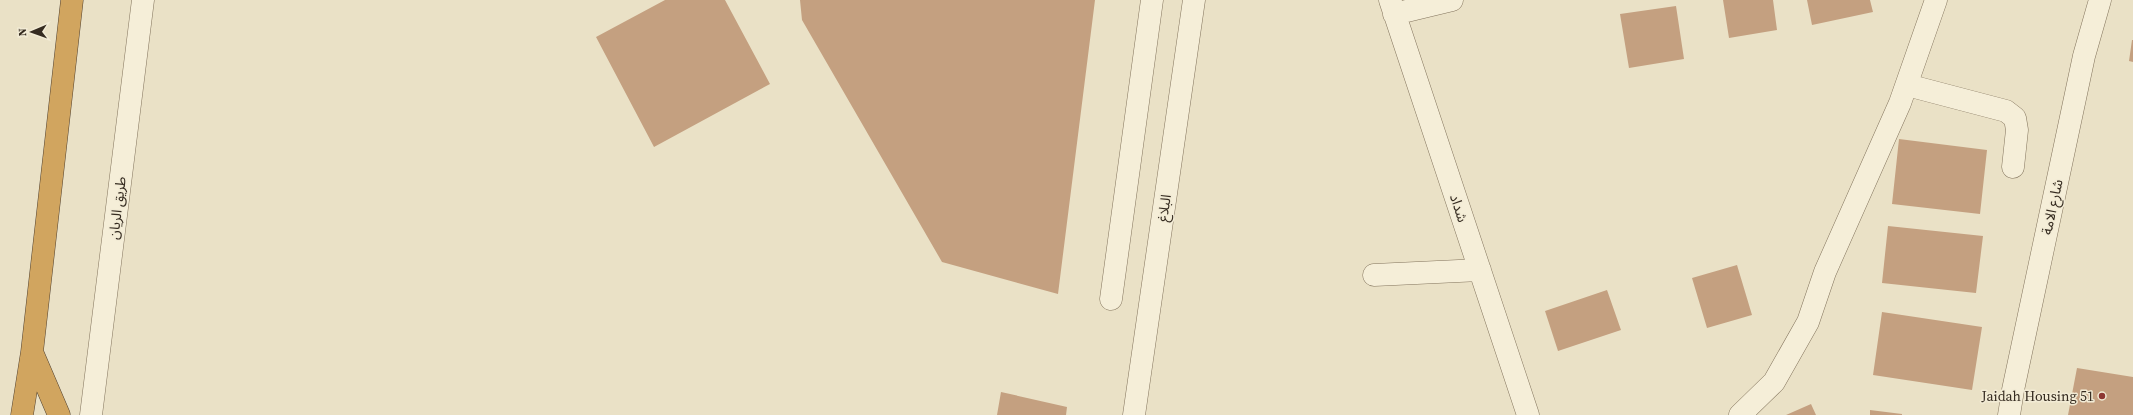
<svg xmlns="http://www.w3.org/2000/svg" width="2133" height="415" font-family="'Source Serif 4','Noto Sans Arabic',serif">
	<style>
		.building { fill: #c4a080 }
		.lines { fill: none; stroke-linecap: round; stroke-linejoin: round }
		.minor-casing { stroke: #83745d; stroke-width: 23 }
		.highway-casing { stroke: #524231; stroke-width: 23 }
		.minor { stroke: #f5eed8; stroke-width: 22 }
		.highway { stroke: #d1a55f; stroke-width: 22 }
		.poi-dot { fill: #8d3733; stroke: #f2ebd5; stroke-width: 1.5 }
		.labels { text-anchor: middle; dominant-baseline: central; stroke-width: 3; stroke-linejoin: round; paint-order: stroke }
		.street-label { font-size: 14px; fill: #352b20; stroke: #f2ebd5 }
		.poi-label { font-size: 14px; fill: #352b20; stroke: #f2ebd5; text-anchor: end }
	</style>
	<rect width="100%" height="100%" fill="#eae1c6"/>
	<path class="building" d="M 665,0 L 725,0 L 770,84 L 654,147 L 596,37 Z
		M 800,0 L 1095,0 L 1058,294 L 942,262 L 802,20 Z
		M 1723,0 L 1773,0 L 1777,30 L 1729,38 Z
		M 1807,0 L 1870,0 L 1873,12 L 1812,25 Z
		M 1676,6 L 1684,59 L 1629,68 L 1620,14 Z
		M 2132,40 L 2133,40 L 2133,62 L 2129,61 Z
		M 1899,139 L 1987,150 L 1980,214 L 1892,204 Z
		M 1888,226 L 1983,236 L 1976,293 L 1882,283 Z
		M 1737,265 L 1752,315 L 1707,328 L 1692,278 Z
		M 1607,290 L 1621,330 L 1558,351 L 1545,311 Z
		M 1882,312 L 1982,327 L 1972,390 L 1873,375 Z
		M 2077,368 L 2133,377 L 2133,415 L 2068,415 Z
		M 1001,392 L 1067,407 L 1066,415 L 997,415 Z
		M 1811,404 L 1816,415 L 1786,415 Z
		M 1870,410 L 1902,414 L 1902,415 L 1870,415 Z"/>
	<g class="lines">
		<g class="minor-casing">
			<path id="minor" d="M 1390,0 L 1528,415
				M 1394,14 L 1452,0
				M 1907,85 L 2006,111 L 2015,118 L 2017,130 L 2013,167
				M 1374,275 L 1480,270
				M 1111,299 L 1152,0
				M 91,415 L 143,0
				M 1134,415 L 1194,0
				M 1740,415 L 1774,382 L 1808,322 L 1825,272 L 1900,103 L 1936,0
				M 2009,415 L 2013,390 L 2084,56 L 2100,0"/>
		</g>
		<g class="highway-casing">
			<path id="highway" d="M 32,352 L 59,415
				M 22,415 L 32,352 L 72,0"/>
		</g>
		<use href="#minor" class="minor"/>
		<use href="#highway" class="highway"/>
	</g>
	<circle class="poi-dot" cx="2102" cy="396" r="4"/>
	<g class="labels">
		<g class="street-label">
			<text transform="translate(2052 207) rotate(-78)">شارع الامة</text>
			<text transform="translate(117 208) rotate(-83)">طريق الريان</text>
			<text transform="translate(1164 208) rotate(-82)">البلاغ</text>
			<text transform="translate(1459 208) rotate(72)">شداد</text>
		</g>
		<g class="poi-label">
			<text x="2094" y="396">Jaidah Housing 51</text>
		</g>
	</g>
	<g transform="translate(32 32) rotate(268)" stroke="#f2ebd5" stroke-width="3" paint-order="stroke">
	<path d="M0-3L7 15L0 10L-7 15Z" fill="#352b20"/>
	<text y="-6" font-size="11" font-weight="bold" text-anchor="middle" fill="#352b20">N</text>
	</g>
</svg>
